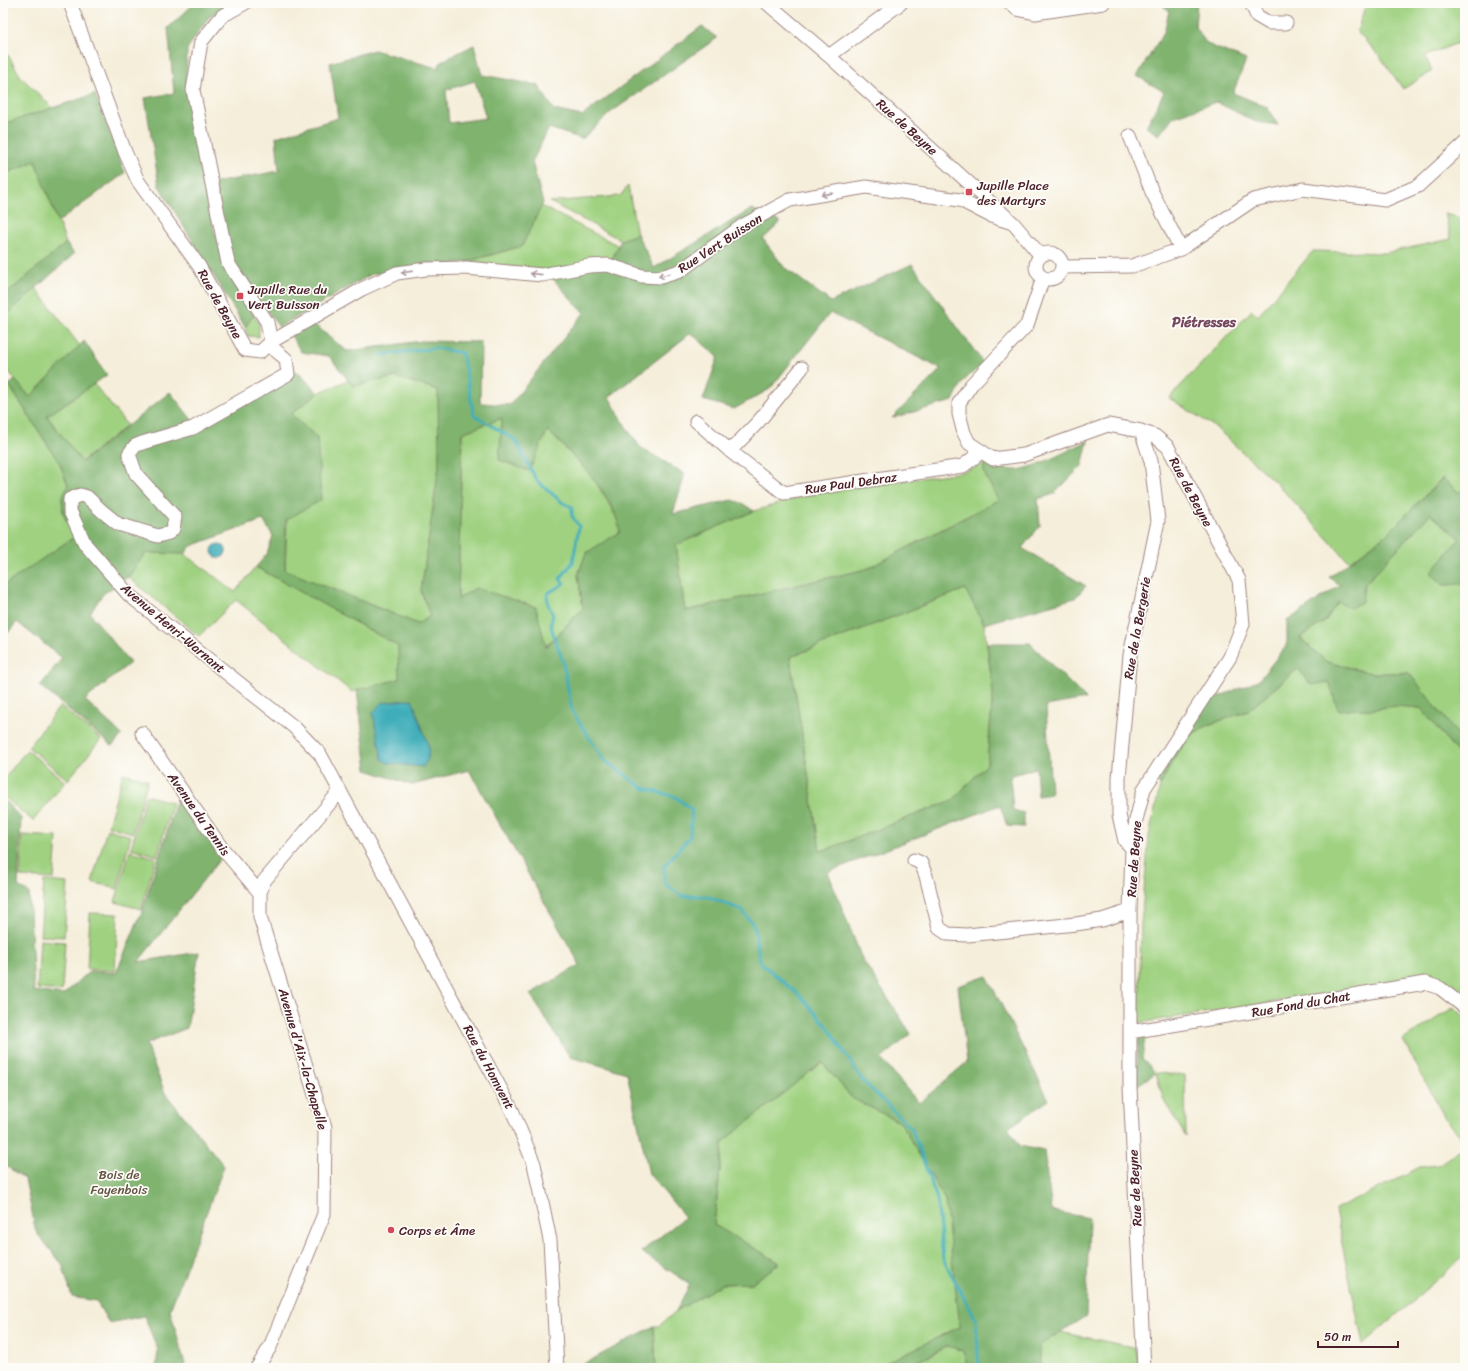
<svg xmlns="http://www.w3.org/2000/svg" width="1468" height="1371" font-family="Sriracha,sans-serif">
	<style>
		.green { fill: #9fd180; stroke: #747856 }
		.forest { fill: #7fb36e; stroke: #64694c; fill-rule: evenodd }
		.water { fill: #3faeba; stroke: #446672 }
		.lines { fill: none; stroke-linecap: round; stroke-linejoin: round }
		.stream { stroke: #3faeba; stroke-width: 3 }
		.minor-casing { stroke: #a08682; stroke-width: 15 }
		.minor { stroke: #fff; stroke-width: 13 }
		.oneway { stroke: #ae9aa0 }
		.poi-dot { fill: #d1495b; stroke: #fdfcf7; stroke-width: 1.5 }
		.labels { text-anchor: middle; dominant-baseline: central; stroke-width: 3.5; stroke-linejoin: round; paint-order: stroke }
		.street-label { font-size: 13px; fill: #4a1f2b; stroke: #fdfcf7 }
		.poi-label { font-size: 13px; fill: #4a1f2b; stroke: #fdfcf7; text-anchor: start }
		.park-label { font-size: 13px; fill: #645444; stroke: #fdfcf7 }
		.neighbourhood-label { font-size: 14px; font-weight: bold; fill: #76475e; stroke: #fdfcf7 }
	</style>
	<rect width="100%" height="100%" fill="#fdfcf7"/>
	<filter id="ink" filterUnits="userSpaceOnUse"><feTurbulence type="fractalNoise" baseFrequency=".025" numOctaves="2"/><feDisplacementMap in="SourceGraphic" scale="8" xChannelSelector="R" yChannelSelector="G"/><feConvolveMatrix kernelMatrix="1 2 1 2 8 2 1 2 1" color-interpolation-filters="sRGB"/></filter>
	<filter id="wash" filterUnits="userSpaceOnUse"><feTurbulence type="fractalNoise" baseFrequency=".012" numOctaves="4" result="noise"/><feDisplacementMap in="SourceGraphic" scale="16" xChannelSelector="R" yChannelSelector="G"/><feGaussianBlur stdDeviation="0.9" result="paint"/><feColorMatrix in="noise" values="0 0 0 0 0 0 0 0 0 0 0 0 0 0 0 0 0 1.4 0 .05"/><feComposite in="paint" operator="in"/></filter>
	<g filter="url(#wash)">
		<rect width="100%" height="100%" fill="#f5eeda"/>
		<path class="green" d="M 1366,3 L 1465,3 L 1465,40 L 1425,56 L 1432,71 L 1403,89 L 1379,55 L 1357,32 Z
			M 8,55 L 21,77 L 53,108 L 3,124 L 3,58 Z
			M 35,161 L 66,243 L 3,297 L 3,175 Z
			M 628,186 L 637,234 L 621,240 L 550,202 L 620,196 Z
			M 541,206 L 619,246 L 611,261 L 545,270 L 466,262 L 522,246 Z
			M 1445,214 L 1465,219 L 1465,487 L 1460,493 L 1442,478 L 1385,536 L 1349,562 L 1275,482 L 1215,427 L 1169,398 L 1252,310 L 1258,316 L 1313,251 L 1385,253 L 1451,239 Z
			M 36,288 L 80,346 L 30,397 L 15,380 L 3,363 L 3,318 Z
			M 254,315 L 259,324 L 259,337 L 248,336 L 245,327 Z
			M 3,376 L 60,464 L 68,485 L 62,497 L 63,512 L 74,537 L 3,586 Z
			M 395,377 L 438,390 L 439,466 L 421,591 L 430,616 L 418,624 L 285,570 L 291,414 L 318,393 L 348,380 L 353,386 Z
			M 94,384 L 127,425 L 81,462 L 47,416 Z
			M 502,418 L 547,430 L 593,477 L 617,518 L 620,532 L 586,553 L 578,575 L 583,608 L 545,647 L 476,588 L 458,599 L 462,433 Z
			M 984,464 L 984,473 L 998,500 L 867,569 L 685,611 L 676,545 L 754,511 L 814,493 L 962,472 Z
			M 1430,514 L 1460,538 L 1443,585 L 1465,584 L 1465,744 L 1409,673 L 1371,673 L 1327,662 L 1300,638 L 1325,621 L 1338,602 L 1364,585 Z
			M 145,553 L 185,554 L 235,592 L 256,567 L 398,646 L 400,679 L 352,692 L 236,600 L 199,636 L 128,577 Z
			M 965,589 L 984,624 L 993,692 L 987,764 L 953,800 L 828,849 L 820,851 L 790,657 Z
			M 1299,668 L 1329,682 L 1373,709 L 1396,706 L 1421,708 L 1465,762 L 1465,781 L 1463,788 L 1465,789 L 1465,998 L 1455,994 L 1439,983 L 1339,992 L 1139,1023 L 1141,924 L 1149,836 L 1160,786 L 1174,758 L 1191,735 L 1208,725 L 1248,711 Z
			M 60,706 L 101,739 L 68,780 L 28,747 Z
			M 27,750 L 65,782 L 33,821 L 3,796 L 3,780 Z
			M 123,773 L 148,780 L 133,833 L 108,826 Z
			M 146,795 L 173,803 L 157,856 L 131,848 Z
			M 107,829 L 131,836 L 117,889 L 92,882 Z
			M 22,835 L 57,837 L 54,879 L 20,877 Z
			M 130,851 L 156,858 L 141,909 L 115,902 Z
			M 44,881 L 68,883 L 64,937 L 40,936 Z
			M 90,913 L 118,914 L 115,971 L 87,969 Z
			M 40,940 L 65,942 L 62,991 L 37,989 Z
			M 1454,1007 L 1465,1017 L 1465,1143 L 1446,1120 L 1403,1040 Z
			M 822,1062 L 852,1098 L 901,1123 L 945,1200 L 961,1326 L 877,1368 L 656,1368 L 654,1326 L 659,1326 L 676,1311 L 722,1284 L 752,1283 L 780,1263 L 714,1225 L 723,1142 Z
			M 1156,1073 L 1185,1075 L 1186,1137 L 1164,1101 Z
			M 1465,1146 L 1465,1255 L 1363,1344 L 1335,1210 L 1420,1167 L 1438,1165 Z
			M 1060,1332 L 1137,1348 L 1138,1368 L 1040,1368 L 1040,1345 Z
			M 948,1346 L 963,1351 L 968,1368 L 904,1368 Z"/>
		<path class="forest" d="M 195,3 L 232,3 L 209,17 L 187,49 L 186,88 L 214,229 L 227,270 L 254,315 L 245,327 L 159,186 L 145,98 L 174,93 L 168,28 Z
			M 1160,3 L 1197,3 L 1195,27 L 1207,44 L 1246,60 L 1233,93 L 1267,107 L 1278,125 L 1256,122 L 1216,102 L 1173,117 L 1159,135 L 1146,127 L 1164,92 L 1137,76 L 1164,32 L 1169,11 Z
			M 702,26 L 717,38 L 610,113 L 582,139 L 549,128 L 532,162 L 543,203 L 522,246 L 466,262 L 372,274 L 279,327 L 232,263 L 214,183 L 279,171 L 276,137 L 338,118 L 330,63 L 374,50 L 437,68 L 442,61 L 474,45 L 482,75 L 538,85 L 554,110 L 582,116 ZM 475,81 L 486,118 L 449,123 L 446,90 Z
			M 95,94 L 125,173 L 58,222 L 35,161 L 3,175 L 3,124 Z
			M 752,209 L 781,222 L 763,239 L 784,267 L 831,302 L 912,264 L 984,364 C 967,376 962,381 953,401 L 892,418 L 941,369 L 830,313 L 770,389 L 734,409 L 703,400 L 718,357 L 691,333 L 609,397 L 626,427 L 640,447 L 685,474 L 673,514 L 732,500 L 742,503 L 754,511 L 676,545 L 685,611 L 867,569 L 998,500 L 984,473 L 984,464 C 996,462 1002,469 1013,470 C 1032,471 1070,449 1088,441 L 1082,466 L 1054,494 L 1038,499 L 1040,526 L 1022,548 L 1086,586 L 1075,598 L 984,624 L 965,589 L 790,657 L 820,851 L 828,849 L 953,800 L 987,764 L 993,692 L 987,643 L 1030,643 L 1086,699 L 1046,706 L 1051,794 L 1038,796 L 1036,768 L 1010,776 L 1013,810 L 1024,813 L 1024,827 L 1007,826 L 1000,805 L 828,872 L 862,959 L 911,1034 L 881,1059 L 919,1103 L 967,1062 L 958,986 L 987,976 L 1049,1100 L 1008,1128 L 1020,1146 L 1044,1151 L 1052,1211 L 1089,1218 L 1086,1316 L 1040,1345 L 1040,1368 L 968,1368 L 963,1351 L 948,1346 L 904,1368 L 875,1368 L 960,1327 L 945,1200 L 901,1123 L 852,1098 L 822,1062 L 723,1142 L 714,1225 L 780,1263 L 752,1283 L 722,1284 L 676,1311 L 690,1284 L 641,1252 L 685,1217 L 649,1174 L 627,1073 L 570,1057 L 530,994 L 580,965 L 469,770 L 412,785 L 367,770 L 357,690 L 399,679 L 398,646 L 256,567 L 267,554 L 273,536 L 263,520 L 191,546 L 185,554 L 146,553 L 128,577 L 103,594 L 90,613 L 130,663 L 85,700 L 122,735 L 112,746 L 40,686 L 62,658 L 17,622 L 3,639 L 3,586 L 74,537 L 63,513 L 62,497 L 68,485 L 60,464 L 9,385 L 15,380 L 30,397 L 84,341 L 107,375 L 47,416 L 82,462 L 170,392 L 197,426 L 297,371 L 318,393 L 291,414 L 317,438 L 321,500 L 286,520 L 285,570 L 418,624 L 430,616 L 421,591 L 439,466 L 438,390 L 395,377 L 353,386 L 329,356 L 301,352 L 289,332 L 311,322 L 347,351 L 422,341 L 481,342 L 480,403 L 510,405 L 584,313 L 545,270 L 611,261 L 621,240 L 637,234 L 654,268 ZM 502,418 L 499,460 L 529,471 L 548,430 C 575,459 613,492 620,532 L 586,553 L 578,575 L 583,608 L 546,647 L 536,607 L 476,588 L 458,599 L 462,433 Z
			M 66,243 L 74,254 L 3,318 L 3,297 Z
			M 1443,478 L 1459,493 L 1465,487 L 1465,584 L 1443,585 L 1431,572 L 1460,538 L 1430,514 L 1364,585 L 1362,602 L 1350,608 L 1338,602 L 1325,621 L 1300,638 L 1327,662 L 1371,673 L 1409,673 L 1465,744 L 1465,762 L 1421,708 L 1396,706 L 1373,709 L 1338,710 L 1329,682 L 1311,685 L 1298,668 L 1248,711 L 1208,725 L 1191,735 L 1174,758 L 1160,786 L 1154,777 L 1210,700 L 1258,681 L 1287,645 L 1287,621 L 1340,585 L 1329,577 L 1385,536 Z
			M 180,790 L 224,854 L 138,962 L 199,952 L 187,1028 L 146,1044 L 165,1093 L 224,1166 L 170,1310 L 186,1368 L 156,1368 L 158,1350 L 144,1316 L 109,1323 L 96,1301 L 72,1297 L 62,1264 L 36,1232 L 25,1179 L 3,1164 L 3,799 L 21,818 L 18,886 L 29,893 L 34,991 L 63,995 L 90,971 L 116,973 L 142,911 Z
			M 1146,1033 L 1142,1058 L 1156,1073 L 1136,1086 L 1139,1034 Z
			M 654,1326 L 656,1368 L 576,1368 Z"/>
		<path class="water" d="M212 551a7 7 0 1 1 14 0a7 7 0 1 1-14 0Z
			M 412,699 L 429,747 L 428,759 L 423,767 L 387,763 L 382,759 L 373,713 L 381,703 Z"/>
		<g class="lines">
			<path class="stream" d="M 381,355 L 436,348 L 462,353 L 474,415 L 515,440 L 537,481 L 563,503 L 572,507 L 572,516 L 579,526 L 573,562 L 560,579 L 564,583 C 557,590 552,588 547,595 L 548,604 L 553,615 L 551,622 L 552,630 L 563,662 L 572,711 L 603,759 L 643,788 L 676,797 L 692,810 L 690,837 L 664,866 L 665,884 L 682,896 L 706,896 L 742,910 L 754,926 L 760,962 L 800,996 L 827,1026 L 863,1081 L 912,1129 L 937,1199 L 943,1259 L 976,1320 L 979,1368"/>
		</g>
	</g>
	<g filter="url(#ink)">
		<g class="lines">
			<g class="minor-casing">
				<path id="minor" d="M 70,3 L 125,152 L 138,181 L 199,266 L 245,350 L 260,352 L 271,342 L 267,322 L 228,263 L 193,90 L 201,42 L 222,16 L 245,3
					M 767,3 L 829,56 L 1013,223 L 1041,256
					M 1010,3 L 1017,9 L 1035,13 L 1103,3
					M 1253,3 L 1252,5 L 1257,16 L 1269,23 L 1286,23
					M 829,56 L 901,3
					M 1130,136 L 1152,192 L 1181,249
					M1036 266a13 13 0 1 1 26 0a13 13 0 1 1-26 0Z
					M 1062,267 L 1132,266 L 1181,249 L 1253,200 L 1303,189 L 1385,200 L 1418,186 L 1465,143
					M 1043,278 L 1027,325 L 971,385 L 959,403 L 959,414 L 964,433 L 969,443 L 993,459 L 1024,455 L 1108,425 L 1141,431 L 1155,436 L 1168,447 L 1239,580 L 1243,624 L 1230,657 L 1144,789 L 1136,820 L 1132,848 L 1130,911 L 1130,1087 L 1144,1368
					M 271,342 L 362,289 L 397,273 L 426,269 L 466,268 L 542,275 L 589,266 L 608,265 L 642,276 L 661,277 L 680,271 L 742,226 L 790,200 L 866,187 L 960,200 L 991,216 L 1013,223
					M 269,345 L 286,359 L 288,374 L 193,428 L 142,443 L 135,446 L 129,454 L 136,474 L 175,517 L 173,529 L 169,533 L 158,536 L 118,524 L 102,511 L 87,497 L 80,495 L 70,499 L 70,511 L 85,544 L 129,595 L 294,727 L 320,754 L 512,1110 L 534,1164 L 550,1240 L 557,1368
					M 696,421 L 730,451 L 784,493 L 963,466 L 981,452
					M 730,451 L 759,421 L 802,368
					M 142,733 L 221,847 L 260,893
					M 1132,848 L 1125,841 L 1119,815 L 1119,778 L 1130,655 L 1158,521 L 1151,461 L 1141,431
					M 914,860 L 921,863 L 926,876 L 939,928 L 948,934 L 967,935 L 1076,924 L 1102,920 L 1130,911
					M 1130,1032 L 1425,983 L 1440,988 L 1463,1006 L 1465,1005
					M 257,1368 L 270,1347 L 324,1214 L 325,1127 L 260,917 L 260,893 L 264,881 L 340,791"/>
			</g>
			<use href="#minor" class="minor"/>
		</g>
		<defs><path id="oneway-shaft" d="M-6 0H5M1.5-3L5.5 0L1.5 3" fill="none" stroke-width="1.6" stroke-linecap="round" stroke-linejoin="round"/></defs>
		<g class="oneway">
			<use href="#oneway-shaft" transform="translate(827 194) rotate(170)"/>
			<use href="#oneway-shaft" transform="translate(407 272) rotate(172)"/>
			<use href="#oneway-shaft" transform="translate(536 274) rotate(-174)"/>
			<use href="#oneway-shaft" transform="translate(664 275) rotate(168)"/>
		</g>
	</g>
	<g class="poi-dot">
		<rect x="965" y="188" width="8" height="8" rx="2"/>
		<rect x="236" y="292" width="8" height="8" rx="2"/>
		<circle cx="391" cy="1230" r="4"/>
	</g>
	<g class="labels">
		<g class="street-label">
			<text transform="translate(907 127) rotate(42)">Rue de Beyne</text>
			<text transform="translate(720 243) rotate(-33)">Rue Vert Buisson</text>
			<text transform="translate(220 304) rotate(61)">Rue de Beyne</text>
			<text transform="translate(851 483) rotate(-8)">Rue Paul Debraz</text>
			<text transform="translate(1191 492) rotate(62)">Rue de Beyne</text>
			<text transform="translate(173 628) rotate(40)">Avenue Henri-Warnant</text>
			<text transform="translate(1137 628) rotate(-80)">Rue de la Bergerie</text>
			<text transform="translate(199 814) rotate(55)">Avenue du Tennis</text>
			<text transform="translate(1134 859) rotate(-86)">Rue de Beyne</text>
			<text transform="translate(1301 1004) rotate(-10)">Rue Fond du Chat</text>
			<text transform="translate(303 1059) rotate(74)">Avenue d'Aix-la-Chapelle</text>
			<text transform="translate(489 1067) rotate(62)">Rue du Homvent</text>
			<text transform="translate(1135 1188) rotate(-93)">Rue de Beyne</text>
		</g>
		<g class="poi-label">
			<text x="977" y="185">Jupille Place<tspan x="977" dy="15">des Martyrs</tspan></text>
			<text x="248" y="289">Jupille Rue du<tspan x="248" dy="15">Vert Buisson</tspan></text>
			<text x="399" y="1230">Corps et Âme</text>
		</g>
		<g class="park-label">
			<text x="119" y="1174">Bois de<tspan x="119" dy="15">Fayenbois</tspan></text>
		</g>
		<g class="neighbourhood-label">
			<text x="1204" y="322">Piétresses</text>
		</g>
	</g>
	<rect width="1468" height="1371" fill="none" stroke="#fdfcf7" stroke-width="16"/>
	<path d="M1318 1341v6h80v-6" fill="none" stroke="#4a1f2b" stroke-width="2"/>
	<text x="1324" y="1341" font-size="12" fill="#4a1f2b" stroke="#fdfcf7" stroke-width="3" paint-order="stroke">50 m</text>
</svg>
